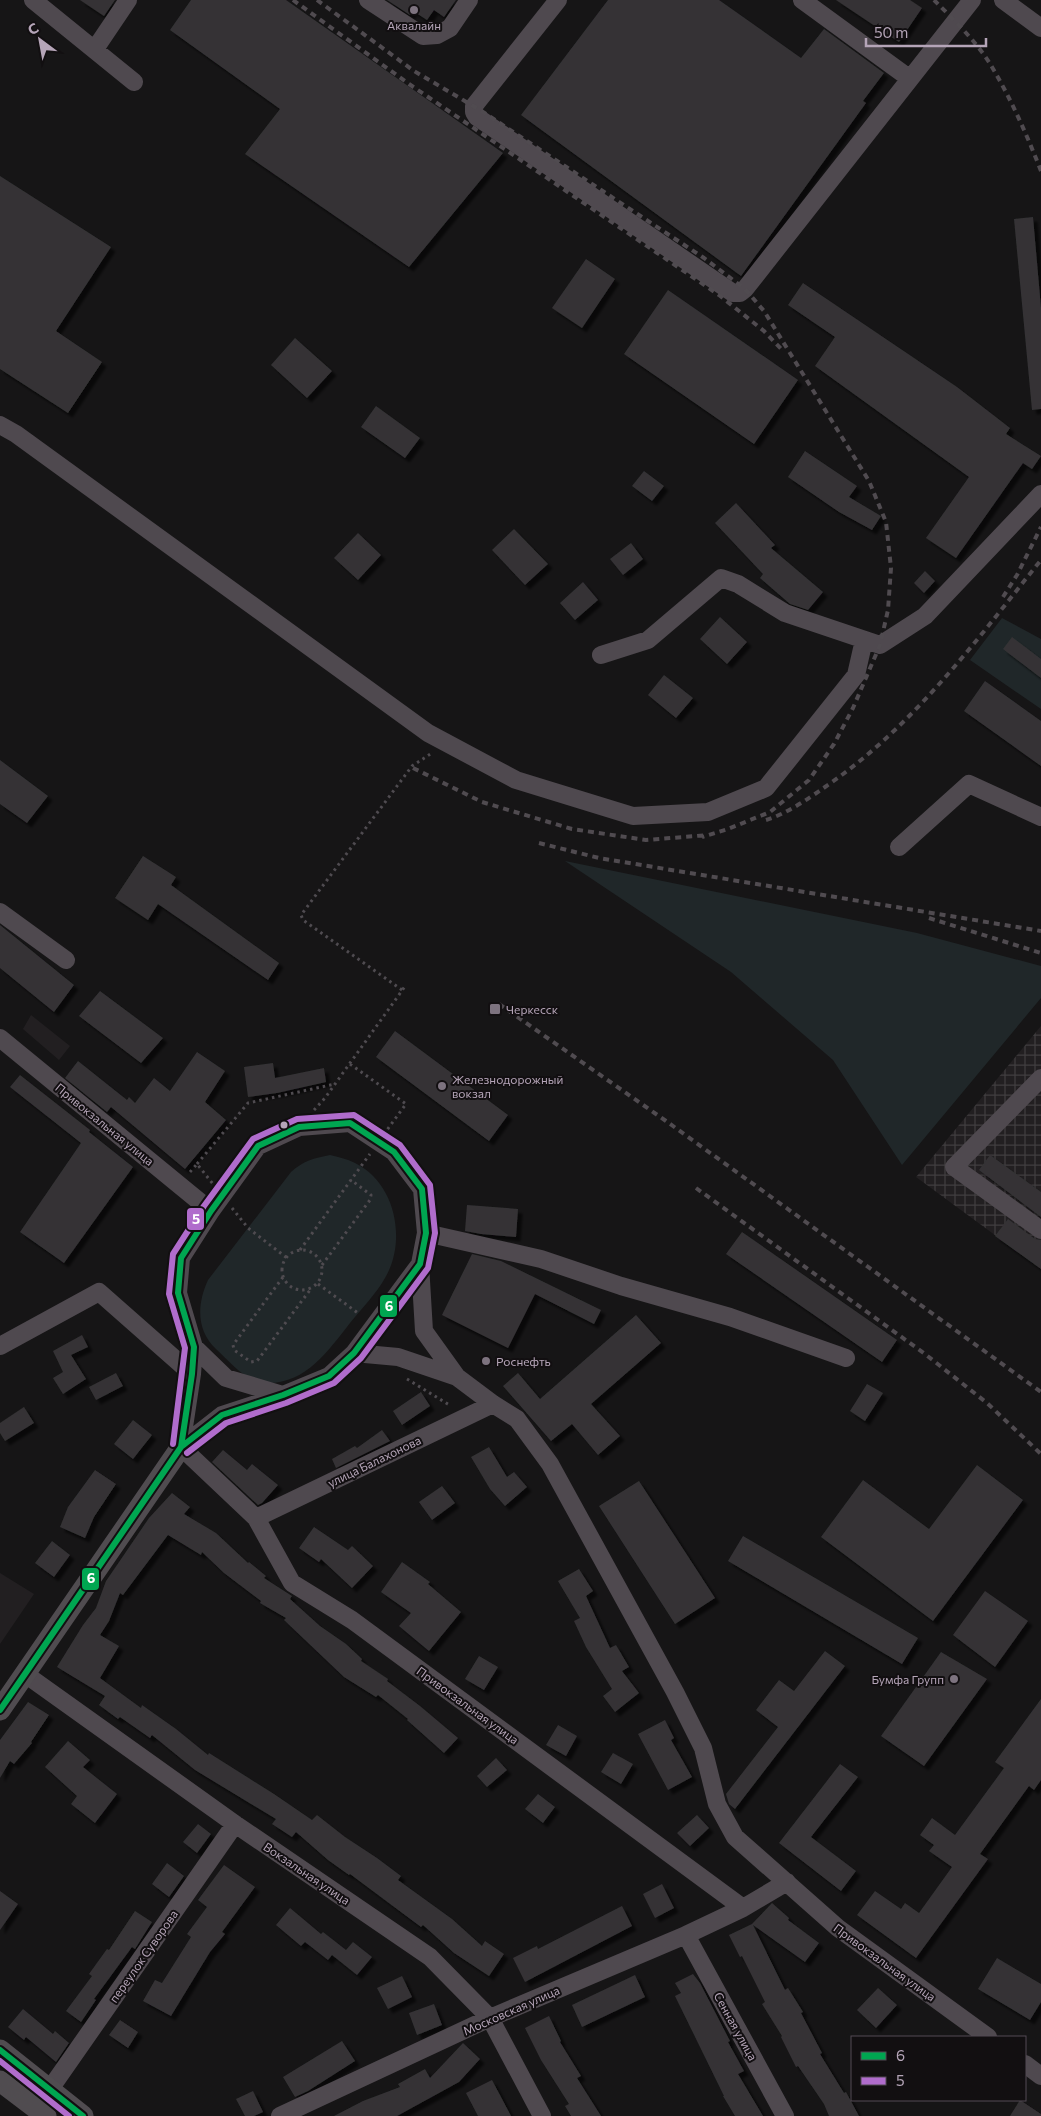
<svg xmlns="http://www.w3.org/2000/svg" width="1041" height="2116" font-family="Commissioner,sans-serif">
	<style>
		.built { fill: #221f21 }
		.industrial { fill: url(#industrial-grid) }
		.park { fill: #202729 }
		.building { fill: #343335; filter: url(#shadow) }
		.lines { fill: none; stroke-linecap: round; stroke-linejoin: round }
		.path { stroke: #4f4b50; stroke-width: 3; stroke-dasharray: 2.5 4; stroke-linecap: butt }
		.minor { stroke: #4f494f; stroke-width: 18 }
		.major { stroke: #504c50; stroke-width: 21 }
		.rail { stroke: #504b50; stroke-width: 4; stroke-dasharray: 6 5; stroke-linecap: butt }
		.bus-1-casing { stroke: #120f11; stroke-width: 10 }
		.bus-2-casing { stroke: #120f11; stroke-width: 10 }
		.bus-1 { stroke: #00a651; stroke-width: 6 }
		.bus-2 { stroke: #b06ccc; stroke-width: 6 }
		.poi-dot { fill: #7d737f; stroke: #120f11; stroke-width: 2 }
		.bus-dot { fill: #b5a5b8; stroke: #120f11; stroke-width: 2 }
		.labels { text-anchor: middle; dominant-baseline: central; stroke-width: 4; stroke-linejoin: round; paint-order: stroke }
		.poi-label { font-size: 12px; fill: #b5a5b8; stroke: #120f11; text-anchor: start }
		.street-label { font-size: 12px; fill: #b5a5b8; stroke: #120f11 }
		.line-badge { stroke: #120f11; stroke-width: 2 }
		.badge-label { font-size: 14px; text-anchor: middle; font-weight: bold; fill: #fff }
	</style>
	<defs>
		<pattern id="industrial-grid" width="8" height="8" patternUnits="userSpaceOnUse" patternTransform="scale(1.25)"><rect width="8" height="8" fill="#221f21"/><path d="M0 4h8M4 0v8" fill="none" stroke="#403d3f"/></pattern>
		<filter id="shadow"><feDropShadow dx="4.5" dy="4.5" stdDeviation="1" flood-color="#0009"/></filter>
	</defs>
	<rect width="100%" height="100%" fill="#161516"/>
	<path class="built" d="M 31,1015 L 70,1046 L 59,1060 L 23,1029 Z
		M 0,1573 L 34,1594 L 0,1644 Z"/>
	<path class="industrial" d="M 1041,1026 L 1041,1269 L 916,1177 Z"/>
	<path class="park" d="M 1002,618 L 1041,639 L 1041,709 L 970,660 Z
		M 565,861 L 917,933 L 1041,966 L 1041,998 L 902,1165 L 833,1060 L 731,972 Z
		M 330,1155 C 338,1157 347,1159 355,1163 C 396,1183 407,1241 385,1278 C 376,1294 362,1308 350,1323 C 328,1351 305,1385 265,1383 C 246,1382 229,1361 216,1349 C 196,1330 197,1304 208,1280 L 291,1172 C 303,1161 314,1158 330,1155 Z"/>
	<path class="building" d="M 80,0 L 115,0 L 104,16 Z
		M 191,0 L 286,0 L 503,153 L 409,267 L 245,154 L 280,109 L 170,30 Z
		M 387,0 L 456,0 L 444,17 L 434,10 L 427,20 L 413,11 L 410,15 Z
		M 608,0 L 719,0 L 801,58 L 824,29 L 884,73 L 863,101 L 866,103 L 741,276 L 521,115 Z
		M 836,0 L 910,0 L 922,8 L 899,42 Z
		M 0,176 L 111,247 L 56,331 L 102,362 L 68,413 L 0,369 Z
		M 1033,217 L 1041,308 L 1041,409 L 1032,410 L 1014,219 Z
		M 586,259 L 615,279 L 582,328 L 552,308 Z
		M 803,283 L 957,387 L 1010,428 L 1006,434 L 1041,456 L 1032,469 L 1023,463 L 956,558 L 926,538 L 969,477 L 815,366 L 835,337 L 788,305 Z
		M 668,290 L 798,380 L 754,444 L 624,354 Z
		M 295,338 L 332,371 L 307,398 L 271,365 Z
		M 376,406 L 420,438 L 405,458 L 361,427 Z
		M 805,451 L 857,486 L 849,497 L 881,516 L 872,530 L 839,512 L 788,477 Z
		M 644,471 L 664,486 L 652,501 L 632,486 Z
		M 736,503 L 775,545 L 771,548 L 823,592 L 808,610 L 790,604 L 760,578 L 763,574 L 715,523 Z
		M 514,529 L 548,564 L 525,585 L 492,550 Z
		M 358,533 L 381,555 L 358,580 L 334,558 Z
		M 631,543 L 643,559 L 623,575 L 610,559 Z
		M 925,571 L 935,581 L 924,593 L 914,583 Z
		M 583,582 L 598,600 L 575,620 L 560,603 Z
		M 720,617 L 747,642 L 727,664 L 700,639 Z
		M 1012,637 L 1041,659 L 1041,678 L 1003,649 Z
		M 664,675 L 693,698 L 676,718 L 648,695 Z
		M 985,681 L 1041,721 L 1041,766 L 964,711 Z
		M 0,760 L 48,796 L 27,823 L 0,804 Z
		M 143,856 L 176,877 L 171,885 L 279,963 L 268,980 L 158,904 L 148,920 L 115,898 Z
		M 0,925 L 74,985 L 54,1012 L 0,968 Z
		M 100,991 L 163,1038 L 141,1063 L 79,1016 Z
		M 395,1031 L 508,1115 L 489,1141 L 376,1057 Z
		M 197,1052 L 225,1071 L 205,1102 L 226,1120 L 185,1169 L 111,1107 L 107,1112 L 65,1078 L 78,1061 L 127,1100 L 129,1097 L 135,1103 L 154,1078 L 170,1091 Z
		M 273,1063 L 275,1078 L 324,1068 L 326,1082 L 277,1093 L 248,1097 L 244,1067 Z
		M 20,1075 L 90,1130 L 89,1132 L 133,1167 L 64,1263 L 20,1232 L 81,1143 L 10,1087 Z
		M 990,1155 L 1041,1192 L 1041,1217 L 979,1170 Z
		M 467,1205 L 518,1209 L 516,1237 L 481,1234 L 465,1231 Z
		M 1008,1219 L 1035,1239 L 1041,1240 L 1041,1269 L 995,1236 Z
		M 742,1232 L 897,1340 L 882,1362 L 726,1254 Z
		M 472,1254 L 501,1261 L 601,1310 L 594,1324 L 535,1294 L 508,1348 L 442,1315 Z
		M 636,1315 L 661,1343 L 591,1404 L 620,1436 L 598,1455 L 572,1424 L 551,1441 L 503,1386 L 518,1373 L 540,1399 Z
		M 82,1335 L 88,1347 L 71,1355 L 86,1379 L 63,1394 L 53,1378 L 63,1372 L 53,1351 Z
		M 116,1373 L 123,1386 L 96,1400 L 89,1387 Z
		M 867,1384 L 883,1393 L 865,1421 L 850,1411 Z
		M 421,1392 L 430,1406 L 402,1425 L 393,1411 Z
		M 24,1407 L 34,1423 L 5,1441 L 0,1433 L 0,1423 Z
		M 133,1420 L 152,1435 L 133,1459 L 114,1444 Z
		M 382,1430 L 390,1441 L 336,1468 L 332,1459 L 355,1446 L 357,1448 Z
		M 489,1447 L 507,1477 L 514,1472 L 527,1487 L 505,1506 L 490,1489 L 471,1457 Z
		M 223,1450 L 247,1470 L 252,1464 L 278,1485 L 262,1503 L 258,1505 L 212,1462 Z
		M 977,1465 L 1023,1500 L 933,1621 L 821,1537 L 863,1480 L 929,1529 Z
		M 95,1470 L 116,1484 L 94,1517 L 85,1538 L 60,1527 L 68,1507 Z
		M 639,1481 L 715,1598 L 675,1624 L 599,1506 Z
		M 442,1486 L 455,1503 L 432,1520 L 419,1502 Z
		M 172,1493 L 190,1507 L 184,1514 L 216,1533 L 248,1563 L 249,1562 L 266,1576 L 264,1578 L 292,1596 L 290,1599 L 320,1626 L 346,1644 L 362,1659 L 361,1661 L 388,1679 L 387,1681 L 420,1706 L 458,1738 L 444,1753 L 407,1720 L 408,1719 L 378,1695 L 376,1697 L 344,1677 L 284,1620 L 286,1618 L 260,1603 L 261,1601 L 224,1573 L 202,1552 L 201,1555 L 168,1535 L 123,1595 L 120,1593 L 109,1621 L 100,1635 L 119,1646 L 100,1678 L 141,1708 L 142,1705 L 176,1729 L 208,1755 L 209,1753 L 274,1794 L 312,1820 L 317,1815 L 345,1837 L 377,1858 L 401,1876 L 398,1880 L 452,1919 L 482,1946 L 485,1941 L 504,1954 L 489,1976 L 454,1953 L 423,1925 L 421,1927 L 350,1874 L 349,1875 L 328,1860 L 296,1832 L 292,1837 L 272,1824 L 276,1819 L 195,1770 L 152,1735 L 150,1738 L 120,1717 L 118,1719 L 99,1705 L 105,1696 L 57,1667 L 83,1625 L 96,1608 L 106,1581 L 117,1565 L 149,1518 Z
		M 314,1527 L 348,1550 L 352,1546 L 373,1566 L 352,1588 L 321,1559 L 319,1562 L 299,1548 Z
		M 743,1536 L 918,1638 L 902,1664 L 728,1561 Z
		M 52,1541 L 70,1555 L 54,1577 L 35,1563 Z
		M 402,1562 L 430,1582 L 428,1584 L 461,1612 L 429,1651 L 399,1626 L 411,1613 L 381,1592 Z
		M 579,1569 L 593,1591 L 586,1596 L 610,1648 L 616,1645 L 629,1667 L 622,1671 L 639,1693 L 615,1712 L 603,1696 L 612,1689 L 586,1647 L 574,1621 L 580,1618 L 558,1581 Z
		M 985,1591 L 1028,1621 L 995,1667 L 953,1635 Z
		M 825,1651 L 845,1666 L 735,1809 L 729,1804 L 726,1794 L 778,1727 L 756,1710 L 779,1680 L 794,1691 Z
		M 941,1652 L 987,1679 L 924,1766 L 881,1736 Z
		M 479,1656 L 498,1667 L 484,1690 L 465,1679 Z
		M 1041,1699 L 1041,1780 L 1034,1790 L 1029,1786 L 980,1854 L 988,1859 L 916,1958 L 857,1915 L 875,1891 L 901,1909 L 905,1903 L 919,1913 L 952,1867 L 929,1851 L 934,1845 L 920,1835 L 932,1818 L 955,1835 L 1004,1768 L 995,1762 Z
		M 28,1702 L 49,1715 L 31,1742 L 32,1743 L 14,1764 L 10,1761 L 0,1778 L 0,1740 Z
		M 665,1720 L 674,1738 L 671,1740 L 692,1777 L 668,1790 L 638,1734 Z
		M 558,1725 L 577,1736 L 566,1756 L 546,1745 Z
		M 68,1741 L 90,1760 L 83,1767 L 117,1794 L 95,1823 L 71,1804 L 77,1796 L 45,1767 Z
		M 613,1753 L 633,1764 L 621,1784 L 601,1772 Z
		M 496,1758 L 507,1770 L 487,1787 L 477,1776 Z
		M 840,1764 L 858,1777 L 811,1837 L 856,1871 L 841,1891 L 779,1843 Z
		M 538,1794 L 555,1807 L 543,1823 L 525,1809 Z
		M 697,1815 L 709,1828 L 690,1846 L 677,1833 Z
		M 198,1824 L 211,1834 L 197,1853 L 183,1842 Z
		M 167,1863 L 184,1876 L 169,1897 L 152,1884 Z
		M 224,1865 L 255,1887 L 222,1932 L 225,1934 L 210,1952 L 171,2016 L 143,2001 L 155,1980 L 162,1983 L 191,1937 L 187,1934 L 207,1907 L 198,1900 Z
		M 662,1884 L 674,1908 L 655,1918 L 643,1894 Z
		M 0,1891 L 18,1904 L 0,1930 Z
		M 772,1903 L 789,1918 L 788,1920 L 819,1943 L 805,1962 L 753,1925 L 785,1990 L 788,1988 L 803,2012 L 801,2013 L 822,2053 L 820,2054 L 844,2093 L 846,2092 L 859,2116 L 829,2116 L 824,2104 L 798,2066 L 796,2067 L 781,2037 L 782,2036 L 762,2004 L 765,2002 L 742,1956 L 740,1957 L 729,1935 L 752,1924 Z
		M 622,1906 L 632,1926 L 525,1982 L 513,1958 L 537,1946 L 538,1949 Z
		M 290,1908 L 321,1934 L 323,1932 L 346,1950 L 353,1942 L 372,1957 L 357,1975 L 332,1955 L 328,1960 L 305,1942 L 301,1946 L 276,1925 Z
		M 135,1911 L 152,1922 L 135,1949 L 132,1947 L 94,1999 L 96,2000 L 81,2022 L 66,2011 L 92,1976 L 89,1974 L 107,1949 L 109,1950 Z
		M 997,1958 L 1041,1984 L 1041,2002 L 1030,2020 L 978,1989 Z
		M 693,1974 L 700,1983 L 730,2041 L 728,2042 L 744,2071 L 738,2074 L 763,2116 L 735,2116 L 723,2096 L 724,2096 L 675,1996 L 681,1993 L 675,1983 Z
		M 635,1975 L 645,1997 L 582,2027 L 572,2005 Z
		M 402,1976 L 412,1997 L 388,2009 L 377,1988 Z
		M 878,1988 L 897,2005 L 876,2028 L 857,2010 Z
		M 434,2004 L 442,2025 L 417,2035 L 409,2013 Z
		M 23,2009 L 53,2034 L 55,2031 L 69,2043 L 56,2062 L 26,2037 L 24,2040 L 8,2027 Z
		M 549,2016 L 561,2041 L 560,2042 L 581,2076 L 577,2078 L 601,2116 L 571,2116 L 565,2106 L 569,2104 L 541,2060 L 525,2028 Z
		M 120,2020 L 138,2032 L 128,2048 L 109,2035 Z
		M 342,2041 L 355,2061 L 308,2091 L 295,2097 L 283,2077 Z
		M 463,2043 L 480,2059 L 459,2082 L 397,2116 L 334,2116 L 363,2101 L 400,2087 L 398,2084 L 425,2069 L 430,2078 Z
		M 492,2080 L 511,2116 L 478,2116 L 466,2093 Z
		M 253,2091 L 263,2112 L 254,2116 L 245,2116 L 236,2099 Z
		M 1020,2100 L 1041,2114 L 1041,2116 L 1010,2116 Z"/>
	<g class="lines">
		<path class="path" d="M 402,990 L 303,920 L 301,915 L 412,766 L 432,753
			M 350,1064 L 406,1104 L 387,1130
			M 314,1110 L 325,1098 L 406,985
			M 197,1164 L 248,1103 L 335,1084
			M 190,1172 L 197,1164 L 213,1184
			M 232,1208 L 248,1228 L 287,1258
			M282 1270a20 20 0 1 1 40 0a20 20 0 1 1-40 0Z
			M 300,1250 L 370,1154
			M 322,1265 L 370,1200 L 371,1195 L 351,1180
			M 283,1277 L 233,1345 L 234,1350 L 251,1362 L 257,1361 L 310,1290
			M 318,1284 L 358,1313
			M 407,1379 L 451,1406"/>
		<path class="minor" d="M 33,0 L 134,82
			M 368,0 L 423,36 L 437,35 L 450,28 L 469,0
			M 558,0 L 474,106 L 474,112 L 477,117 L 733,293 L 740,293 L 745,289 L 972,0
			M 802,0 L 909,78
			M 1003,0 L 1041,28
			M 95,49 L 128,0
			M 0,425 L 16,434 L 428,733 L 516,780 L 633,816 L 708,812 L 766,788 L 856,675 L 864,640
			M 601,655 L 648,640 L 721,578 L 738,584 L 785,613 L 880,645 L 925,616 L 1041,494
			M 899,847 L 969,784 L 1041,817
			M 0,912 L 66,960
			M 0,1038 L 211,1211
			M 1041,1078 L 954,1167 L 1041,1230
			M 350,1123 L 394,1152 L 422,1189 L 426,1233 L 420,1264 L 354,1353 L 329,1376 L 283,1395 L 222,1415 L 181,1447 L 192,1374 L 194,1347 L 178,1293 L 181,1258 L 211,1211 L 258,1146 L 299,1127 Z
			M 426,1233 L 541,1259 L 621,1286 L 730,1317 L 846,1358
			M 420,1264 L 424,1331 L 457,1377 L 493,1404 L 517,1419 L 550,1464 L 675,1692 L 703,1748 L 717,1804 L 735,1837 L 838,1928 L 988,2037
			M 0,1346 L 99,1292 L 192,1374
			M 194,1347 L 226,1378 L 283,1395
			M 354,1353 L 398,1357 L 457,1377
			M 181,1447 L 256,1518 L 292,1583 L 352,1620 L 743,1908 L 787,1882
			M 256,1518 L 493,1404
			M 25,1674 L 235,1824 L 430,1957 L 490,2018 L 542,2116
			M 686,1935 L 785,2116
			M 1025,2064 L 1041,2076
			M 50,2089 L 235,1824
			M 280,2116 L 490,2018 L 686,1935 L 743,1908"/>
		<path class="major" d="M 0,1710 L 181,1447
			M 0,2050 L 83,2116
			M 0,2081 L 46,2116"/>
		<path class="rail" d="M 293,0 L 409,84 L 719,295 L 764,331 L 784,352
			M 317,0 L 414,71 L 480,110 L 704,258 L 745,289 L 764,311 L 869,481 L 886,522 L 891,568 L 888,610 L 880,645 L 853,708 L 834,744 L 809,780 L 770,812 L 728,829 L 702,837
			M 934,0 C 953,19 978,43 992,67 C 1011,99 1027,135 1041,171
			M 1003,597 L 1017,575 L 1041,527
			M 413,768 L 482,802 L 572,829 L 646,840 L 708,835
			M 766,820 C 786,814 808,799 825,787 C 913,727 975,642 1041,560
			M 539,843 L 599,858 L 1041,931
			M 929,918 L 1041,953
			M 499,1004 L 666,1121 L 1041,1392
			M 696,1188 L 925,1354 L 987,1403 L 1041,1454"/>
		<g class="bus-1-casing">
			<path id="bus-1" d="M 350,1123 L 394,1152 L 422,1189 L 426,1233 L 420,1264 L 354,1353 L 329,1376 L 283,1395 L 222,1415 L 181,1447 L 192,1374 L 194,1347 L 178,1293 L 181,1258 L 211,1211 L 258,1146 L 299,1127 Z
				M 181,1447 L 25,1674 L 0,1710 Z
				M 0,2050 L 83,2116"/>
		</g>
		<g class="bus-2-casing">
			<path id="bus-2" d="M 173,1444 L 185,1348 L 169,1294 L 173,1254 L 204,1206 L 253,1139 L 297,1119 L 354,1115 L 400,1145 L 430,1185 L 435,1233 L 428,1268 L 361,1358 L 334,1383 L 286,1403 L 226,1423 L 187,1453
				M 0,2061 L 69,2116"/>
		</g>
		<use href="#bus-1" class="bus-1"/>
		<use href="#bus-2" class="bus-2"/>
	</g>
	<g class="poi-dot">
		<circle cx="414" cy="10" r="5"/>
		<rect x="489" y="1003" width="12" height="12" rx="2.5"/>
		<circle cx="442" cy="1086" r="5"/>
		<circle cx="486" cy="1361" r="5"/>
		<circle cx="954" cy="1679" r="5"/>
	</g>
	<circle class="bus-dot" cx="284" cy="1125" r="4.5"/>
	<g class="labels">
		<g class="poi-label">
			<text x="414" y="25" text-anchor="middle">Аквалайн</text>
			<text x="506" y="1009">Черкесск</text>
			<text x="452" y="1079">Железнодорожный<tspan x="452" dy="14">вокзал</tspan></text>
			<text x="496" y="1361">Роснефть</text>
			<text x="944" y="1679" text-anchor="end">Бумфа Групп</text>
		</g>
		<g class="street-label">
			<text transform="translate(105 1124) rotate(39)">Привокзальная улица</text>
			<text transform="translate(374 1461) rotate(-26)">улица Балахонова</text>
			<text transform="translate(468 1705) rotate(36)">Привокзальная улица</text>
			<text transform="translate(307 1873) rotate(34)">Вокзальная улица</text>
			<text transform="translate(143 1956) rotate(-55)">переулок Суворова</text>
			<text transform="translate(885 1962) rotate(36)">Привокзальная улица</text>
			<text transform="translate(511 2010) rotate(-24)">Московская улица</text>
			<text transform="translate(736 2026) rotate(61)">Сенная улица</text>
		</g>
	</g>
	<g class="line-badge">
		<rect x="186" y="1207" width="19" height="24" rx="5" fill="#b06ccc"/>
		<rect x="379" y="1294" width="19" height="24" rx="5" fill="#00a651"/>
		<rect x="81" y="1567" width="19" height="24" rx="5" fill="#00a651"/>
	</g>
	<g class="badge-label">
		<text x="196" y="1224">5</text>
		<text x="389" y="1311">6</text>
		<text x="91" y="1583">6</text>
	</g>
	<rect x="851" y="2036" width="175" height="65" fill="#120f11" stroke="#534b54"/>
	<rect x="861" y="2052" width="25" height="8" fill="#00a651" stroke="#534b54"/>
	<text x="896" y="2061" font-size="15" fill="#b5a5b8">6</text>
	<rect x="861" y="2077" width="25" height="8" fill="#b06ccc" stroke="#534b54"/>
	<text x="896" y="2086" font-size="15" fill="#b5a5b8">5</text>
	<g transform="translate(40 40) rotate(328)" stroke="#120f11" stroke-width="4" paint-order="stroke">
	<path d="M0-4L9 19L0 12L-9 19Z" fill="#b5a5b8"/>
	<text y="-8" font-size="14" font-weight="bold" text-anchor="middle" fill="#b5a5b8">С</text>
	</g>
	<path d="M866 38v8h120v-8" fill="none" stroke="#b5a5b8" stroke-width="2.5"/>
	<text x="874" y="38" font-size="15" fill="#b5a5b8" stroke="#120f11" stroke-width="4" paint-order="stroke">50 m</text>
</svg>
